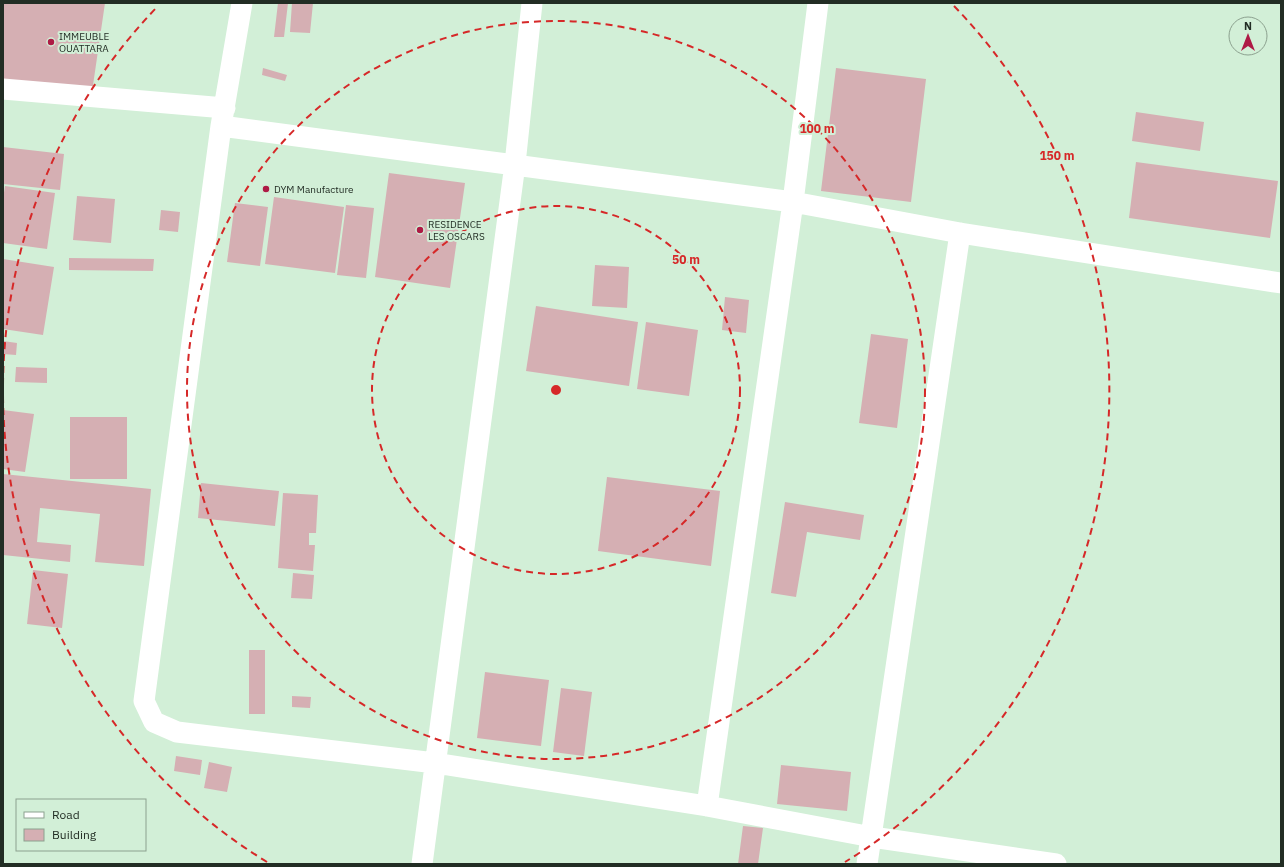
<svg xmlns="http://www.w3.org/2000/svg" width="1284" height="867" font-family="'IBM Plex Sans',sans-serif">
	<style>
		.building { fill: #d5afb3 }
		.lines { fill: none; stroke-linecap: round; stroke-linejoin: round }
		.minor { stroke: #fff; stroke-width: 21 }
		.ring { fill: none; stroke: #d62828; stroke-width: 2; stroke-dasharray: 7 5 }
		.poi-dot { fill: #ae1a45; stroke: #d2efd7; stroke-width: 1.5 }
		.labels { text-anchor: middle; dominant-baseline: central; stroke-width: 4; stroke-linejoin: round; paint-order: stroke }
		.poi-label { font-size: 10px; fill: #222d24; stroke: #d2efd7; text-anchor: start }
		.centre { fill: #d62828; stroke: #d2efd7; stroke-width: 2 }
		.ring-label { font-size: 12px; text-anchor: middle; font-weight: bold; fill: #d62828; stroke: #d2efd7; stroke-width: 4; stroke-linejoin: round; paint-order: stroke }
	</style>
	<rect width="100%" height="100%" fill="#d2efd7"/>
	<path class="building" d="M 3,3 L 105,3 L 92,92 L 3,80 Z
		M 278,3 L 288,3 L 284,37 L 274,37 Z
		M 292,3 L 313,3 L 310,33 L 290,32 Z
		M 263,68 L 287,75 L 285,81 L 262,75 Z
		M 836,68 L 926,79 L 911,202 L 821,191 Z
		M 1136,112 L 1204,122 L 1200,151 L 1132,141 Z
		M 3,147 L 64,154 L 60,190 L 3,184 Z
		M 1136,162 L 1278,181 L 1270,238 L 1129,218 Z
		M 389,173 L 465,183 L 450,288 L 375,277 Z
		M 5,186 L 55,193 L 47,249 L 3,243 L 3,199 Z
		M 77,196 L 115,199 L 111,243 L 73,240 Z
		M 274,197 L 344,207 L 335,273 L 265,264 Z
		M 235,203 L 268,207 L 260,266 L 227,262 Z
		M 346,205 L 374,208 L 366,278 L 337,275 Z
		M 161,210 L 180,212 L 178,232 L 159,230 Z
		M 69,258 L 154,259 L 153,271 L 69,270 Z
		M 3,259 L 54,267 L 43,335 L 3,329 Z
		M 595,265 L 629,267 L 627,308 L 592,306 Z
		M 725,297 L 749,300 L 746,333 L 722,330 Z
		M 536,306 L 638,322 L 629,386 L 526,371 Z
		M 646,322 L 698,330 L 689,396 L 637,389 Z
		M 871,334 L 908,339 L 897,428 L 859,423 Z
		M 3,341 L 17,343 L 16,355 L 3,354 Z
		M 16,367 L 47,368 L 47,383 L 15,382 Z
		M 3,410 L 34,414 L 25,472 L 3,469 Z
		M 70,417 L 127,417 L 127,479 L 70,479 Z
		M 3,474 L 151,489 L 144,566 L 95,562 L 100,514 L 40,508 L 37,542 L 71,545 L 70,562 L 3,555 Z
		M 607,477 L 720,491 L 711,566 L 598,551 Z
		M 201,483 L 279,491 L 275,526 L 198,518 Z
		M 283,493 L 318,495 L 316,533 L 309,533 L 309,545 L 315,545 L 313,571 L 278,568 Z
		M 785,502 L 864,515 L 860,540 L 807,532 L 796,597 L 771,593 Z
		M 33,570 L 68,574 L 62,628 L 27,624 Z
		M 293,573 L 314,575 L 312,599 L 291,598 Z
		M 249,650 L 265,650 L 265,714 L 249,714 Z
		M 485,672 L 549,680 L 541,746 L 477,738 Z
		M 561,688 L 592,692 L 584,756 L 553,752 Z
		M 292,696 L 311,697 L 310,708 L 292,707 Z
		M 176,756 L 202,760 L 200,775 L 174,771 Z
		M 209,762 L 232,767 L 227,792 L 204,788 Z
		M 781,765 L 851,772 L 847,811 L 777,804 Z
		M 743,826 L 763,828 L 758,864 L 738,864 Z"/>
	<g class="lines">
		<path class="minor" d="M 242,3 L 221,126 L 144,701 L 154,722 L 177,732 L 435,763 L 707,806 L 872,837 L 1056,864
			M 3,89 L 225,108
			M 221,126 L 793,202 L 960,233 L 1281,283
			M 707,806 L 793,202 L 818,3
			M 422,864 L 515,164 L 532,3
			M 867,864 L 960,233"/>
	</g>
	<g class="ring">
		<circle cx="556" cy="390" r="184"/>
		<circle cx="556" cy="390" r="369"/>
		<path d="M267 862A553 553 0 0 1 3 395M3 385A553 553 0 0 1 158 6M954 6A553 553 0 0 1 845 862"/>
	</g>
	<g class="poi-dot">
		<circle cx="51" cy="42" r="4"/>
		<circle cx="266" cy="189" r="4"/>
		<circle cx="420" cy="230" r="4"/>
	</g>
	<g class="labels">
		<g class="poi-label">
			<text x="59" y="36">IMMEUBLE<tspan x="59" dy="12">OUATTARA</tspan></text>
			<text x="274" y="189">DYM Manufacture</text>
			<text x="428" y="224">RESIDENCE<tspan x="428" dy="12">LES OSCARS</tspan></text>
		</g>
	</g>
	<circle cx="556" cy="390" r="6" class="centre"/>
	<g class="ring-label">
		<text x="817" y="133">100 m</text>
		<text x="1057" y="160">150 m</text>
		<text x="686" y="264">50 m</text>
	</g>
	<rect width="1284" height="867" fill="none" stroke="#222d24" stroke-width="8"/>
	<rect x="16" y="799" width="130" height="52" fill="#d2efd7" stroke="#8ca18f"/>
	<rect x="24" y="812" width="20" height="6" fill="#ffffff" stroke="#8ca18f"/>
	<text x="52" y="819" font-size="12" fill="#222d24">Road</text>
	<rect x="24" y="829" width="20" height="12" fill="#d5afb3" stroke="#8ca18f"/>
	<text x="52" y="839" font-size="12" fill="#222d24">Building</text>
	<g transform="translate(1248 36)"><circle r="19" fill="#d2efd7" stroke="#8ca18f"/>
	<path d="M0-3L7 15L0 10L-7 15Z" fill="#ae1a45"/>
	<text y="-6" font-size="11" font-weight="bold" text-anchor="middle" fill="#222d24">N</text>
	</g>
</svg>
